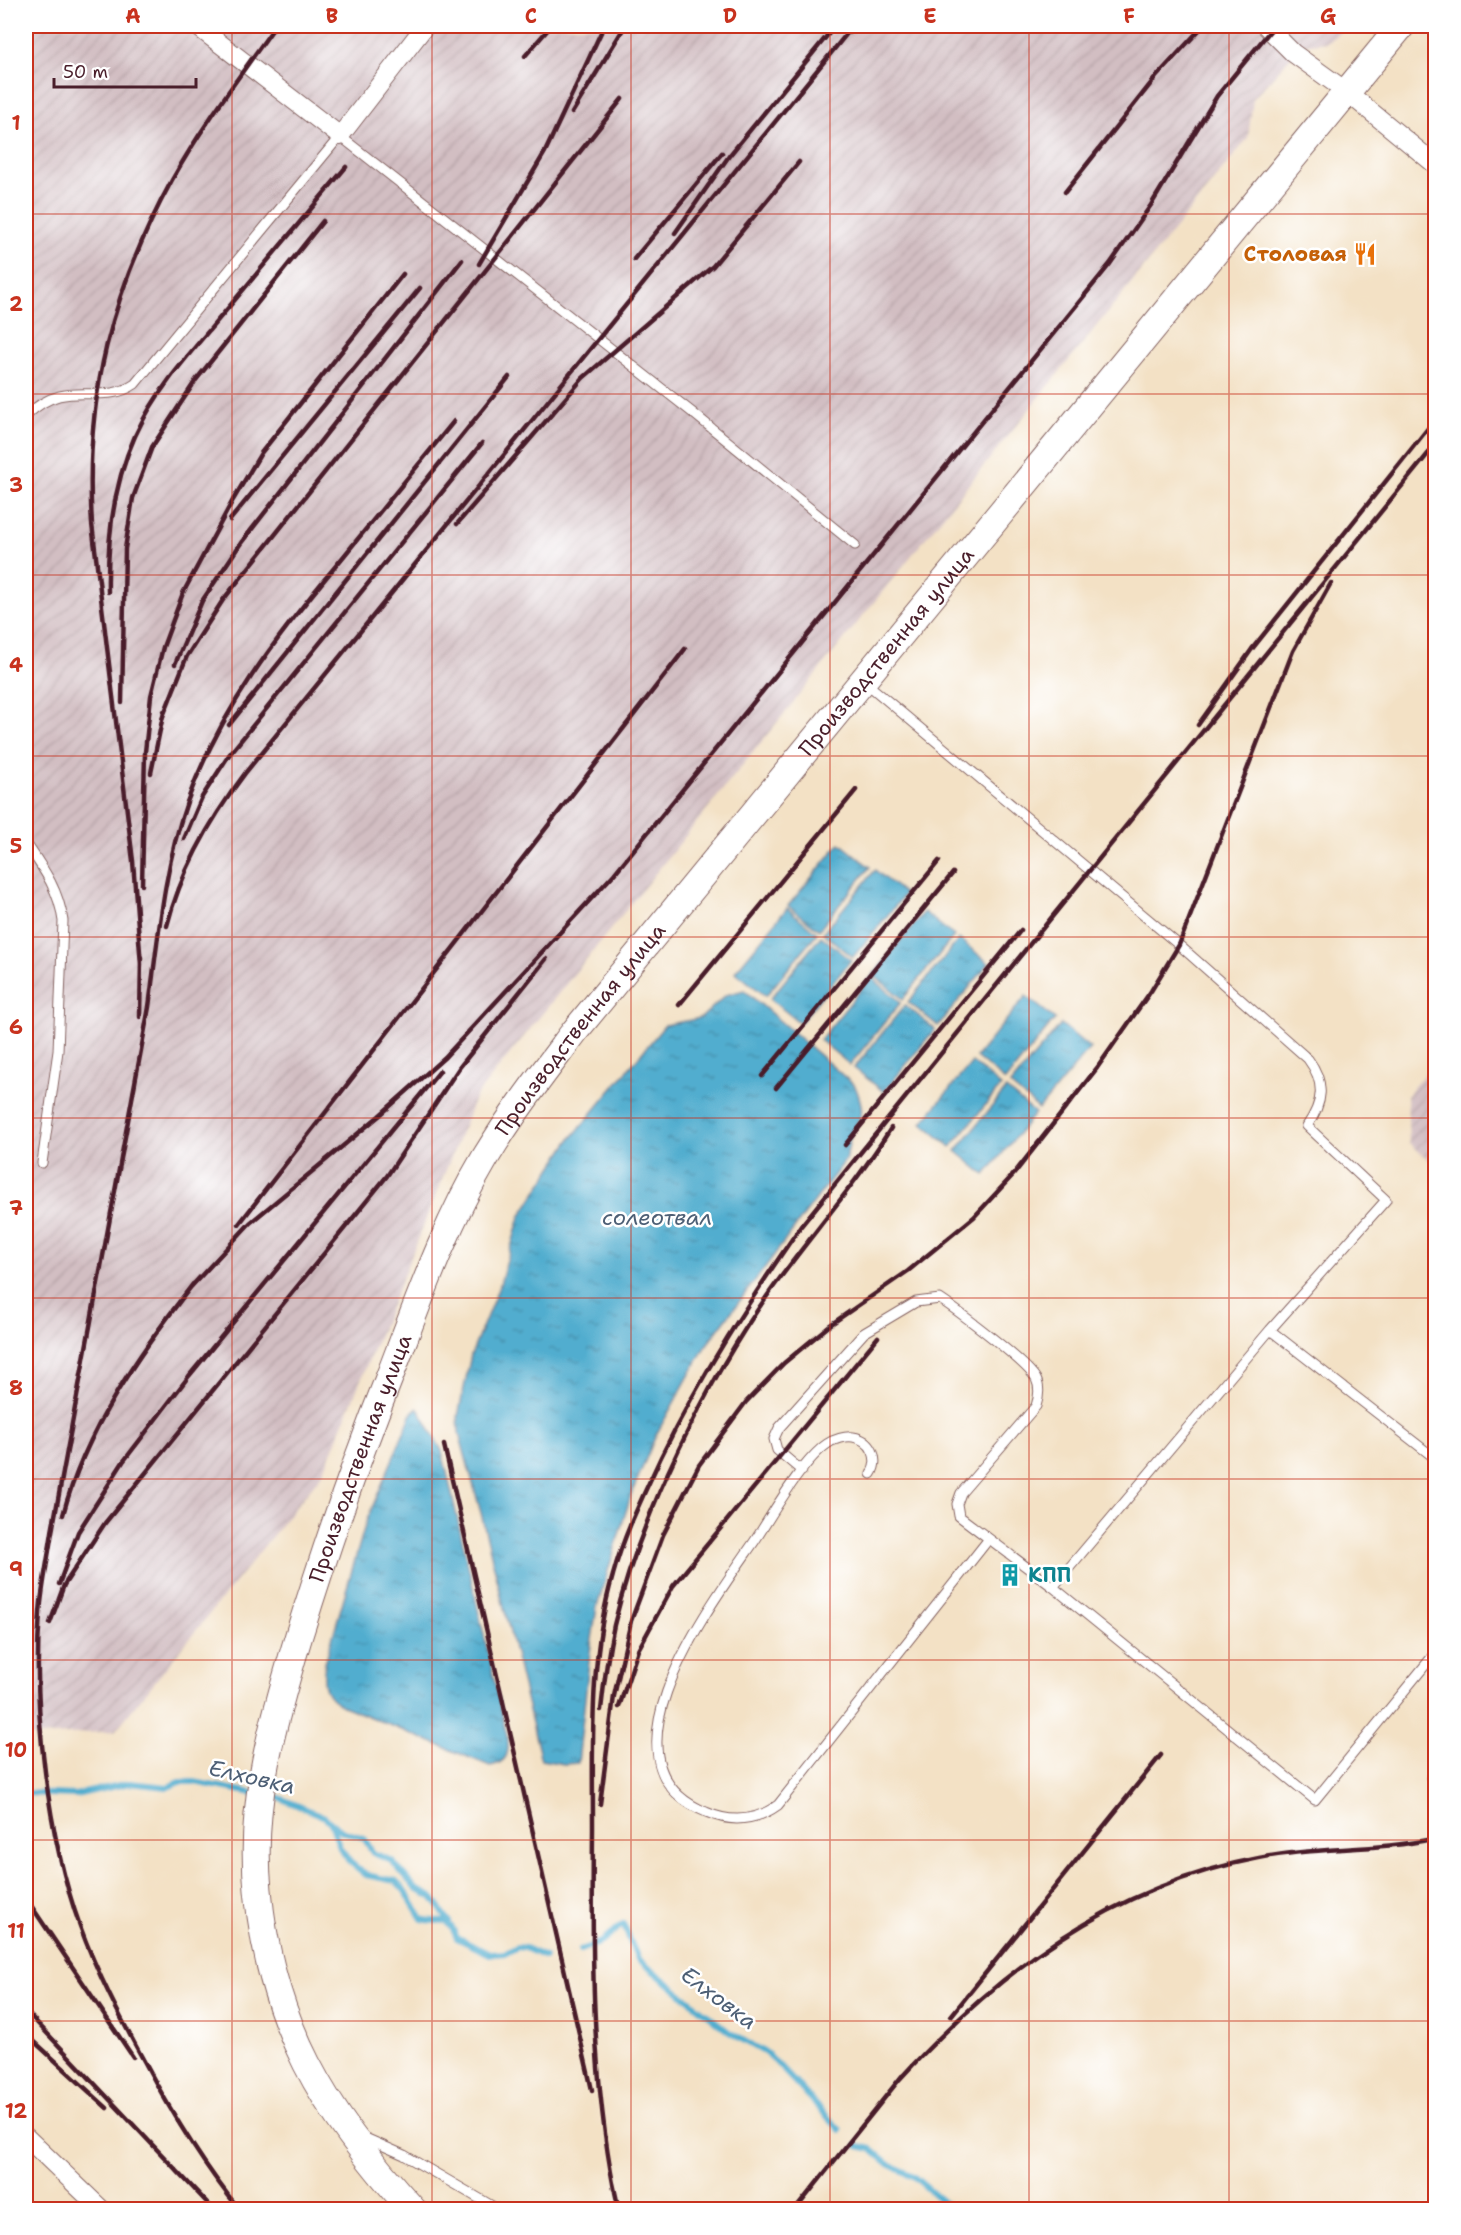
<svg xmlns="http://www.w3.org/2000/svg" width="1461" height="2235" font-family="'Shantell Sans',sans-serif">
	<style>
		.industrial { fill: url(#industrial-furrows) }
		.water { fill: url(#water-ripples); stroke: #4e667d; stroke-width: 1.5 }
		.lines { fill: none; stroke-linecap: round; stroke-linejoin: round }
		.stream { stroke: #51adcf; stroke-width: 6 }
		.service-casing { stroke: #856361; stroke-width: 11 }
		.minor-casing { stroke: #856361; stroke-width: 20 }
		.secondary-casing { stroke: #856361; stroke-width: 29 }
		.service { stroke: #fff; stroke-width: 9 }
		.minor { stroke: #fff; stroke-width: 18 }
		.secondary { stroke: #fff; stroke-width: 27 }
		.rail { stroke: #4a1f2b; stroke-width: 4.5 }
		.grid { fill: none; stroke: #c8321e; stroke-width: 1.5; stroke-opacity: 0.55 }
		.labels { text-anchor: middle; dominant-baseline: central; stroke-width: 5; stroke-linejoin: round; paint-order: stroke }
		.food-label { font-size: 21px; font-weight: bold; fill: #c56008; stroke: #fff; text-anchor: end }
		.street-label { font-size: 21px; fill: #4a1f2b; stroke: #fff }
		.culture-label { font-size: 21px; font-weight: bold; fill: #0d838f; stroke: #fff; text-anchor: start }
		.water-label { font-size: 22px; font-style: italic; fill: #4d5f75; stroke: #fff }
		.neatline { fill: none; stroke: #c8321e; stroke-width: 2 }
		.grid-label { font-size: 20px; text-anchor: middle; font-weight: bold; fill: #c8321e }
	</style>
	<defs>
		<pattern id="industrial-furrows" width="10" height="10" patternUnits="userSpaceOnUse" patternTransform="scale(1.5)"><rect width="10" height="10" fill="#d2bec2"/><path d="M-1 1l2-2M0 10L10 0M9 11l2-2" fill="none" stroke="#b6a3a7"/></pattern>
		<pattern id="water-ripples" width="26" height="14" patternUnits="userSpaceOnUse" patternTransform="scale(1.5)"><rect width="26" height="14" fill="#51adcf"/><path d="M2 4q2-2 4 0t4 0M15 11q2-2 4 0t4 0" fill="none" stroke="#458ca8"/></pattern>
	</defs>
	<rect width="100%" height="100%" fill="#fff"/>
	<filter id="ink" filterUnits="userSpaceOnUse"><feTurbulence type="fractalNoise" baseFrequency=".0167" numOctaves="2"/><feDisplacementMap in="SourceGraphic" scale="12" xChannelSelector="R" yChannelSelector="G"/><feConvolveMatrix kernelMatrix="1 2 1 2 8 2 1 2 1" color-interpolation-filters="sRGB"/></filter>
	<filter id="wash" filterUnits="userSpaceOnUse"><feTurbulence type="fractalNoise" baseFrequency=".008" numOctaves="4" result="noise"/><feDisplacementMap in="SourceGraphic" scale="24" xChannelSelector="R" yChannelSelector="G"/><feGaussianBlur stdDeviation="1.35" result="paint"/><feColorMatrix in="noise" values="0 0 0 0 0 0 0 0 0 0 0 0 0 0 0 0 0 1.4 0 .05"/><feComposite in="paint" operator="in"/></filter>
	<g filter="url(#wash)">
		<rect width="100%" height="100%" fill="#f3e1c5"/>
		<path class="industrial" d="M 26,26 L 1349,26 L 1327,42 L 1301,45 L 1253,99 L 1248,138 L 476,1096 L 323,1473 L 115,1731 L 26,1737 Z
			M 1435,1061 L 1435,1165 L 1409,1143 L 1407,1095 Z"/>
		<path class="water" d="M 840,843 L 870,867 L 819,930 L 788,906 Z
			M 875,870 L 905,894 L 853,957 L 823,933 Z
			M 787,908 L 817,933 L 766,996 L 735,972 Z
			M 924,912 L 954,936 L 903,999 L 873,975 Z
			M 821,936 L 851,960 L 800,1023 L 770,999 Z
			M 959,939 L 989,963 L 938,1026 L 908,1002 Z
			M 871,977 L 901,1002 L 850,1065 L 820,1040 Z
			M 744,990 L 855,1086 C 871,1124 853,1116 849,1144 C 848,1151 847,1156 844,1162 L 705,1347 L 656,1435 L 631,1495 L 597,1607 L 590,1652 L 578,1763 L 564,1764 L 541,1760 L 481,1513 L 459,1433 L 458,1416 L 471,1355 L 500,1284 L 520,1217 L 569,1141 L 665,1025 L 701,1018 L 726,995 Z
			M 1026,996 L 1055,1019 L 1005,1081 L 976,1057 Z
			M 905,1005 L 935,1029 L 884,1092 L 854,1068 Z
			M 1061,1024 L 1090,1048 L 1039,1109 L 1010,1085 Z
			M 972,1062 L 1001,1086 L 951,1147 L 922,1123 Z
			M 1006,1089 L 1035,1113 L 985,1175 L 956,1151 Z
			M 418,1408 L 442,1451 L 508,1741 C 509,1756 505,1763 490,1766 L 343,1706 C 323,1696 322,1684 325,1663 L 366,1522 L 413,1411 Z"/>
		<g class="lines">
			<path class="stream" d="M 26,1793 L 75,1795 L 129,1783 L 168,1787 L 179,1782 L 194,1782 L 253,1793
				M 266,1796 L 280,1798 L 325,1817 L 331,1823 L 340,1848 L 350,1862 L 366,1875 L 395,1881 L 403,1888 L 422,1919 C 444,1926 445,1910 457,1938 L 490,1954 L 506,1953 L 517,1947 L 525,1948 L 545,1957
				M 333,1824 L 342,1831 L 364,1838 L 373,1853 L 392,1861 L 416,1889 L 432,1897 L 449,1921
				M 580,1950 L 602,1942 L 623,1924 L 638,1959 L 729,2032 L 769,2055 L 840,2130
				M 858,2146 L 871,2149 L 889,2164 L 913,2176 L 947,2205 L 944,2210"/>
		</g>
	</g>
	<g filter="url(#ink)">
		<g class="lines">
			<g class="service-casing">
				<path id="service" d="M 26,416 C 67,375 100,408 135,384 L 340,136 L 693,413 L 855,545
					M 865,682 L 1179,945 L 1308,1059 C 1326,1083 1323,1103 1307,1126 L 1386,1200 L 1270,1330 L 1053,1587
					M 26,843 C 43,868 59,890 63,921 L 58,1051 L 42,1163
					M 1270,1330 L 1436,1459
					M 802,1471 L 777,1450 L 774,1439 L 779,1428 L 864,1333 L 916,1302 L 940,1299 C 958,1311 1028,1363 1036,1379 C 1040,1387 1039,1397 1036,1406 L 961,1493 L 957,1504 L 959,1516 L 1053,1587 L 1315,1800 L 1436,1652
					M 871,1474 C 880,1459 872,1440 853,1437 C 845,1436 834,1439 827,1444 C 801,1462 772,1515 754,1542 C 712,1603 589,1765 706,1812 C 731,1823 756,1821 778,1805 L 988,1540
					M 1431,1778 L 1436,1782
					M 361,2136 L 404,2155 L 499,2210"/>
			</g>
			<g class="minor-casing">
				<path id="minor" d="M 197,26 L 340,136 L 425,26
					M 1266,26 L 1293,53 L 1347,92 L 1436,165
					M 26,2137 L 102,2210"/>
			</g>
			<g class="secondary-casing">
				<g id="secondary">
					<path id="s1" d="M 413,2210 C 324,2113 270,2023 258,1890 C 249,1802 274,1718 299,1635 C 326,1548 355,1463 389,1378 C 418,1303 444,1227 485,1158 C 512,1113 544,1072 575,1031 L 1401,26"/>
				</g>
			</g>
			<use href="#service" class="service"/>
			<use href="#minor" class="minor"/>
			<use href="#secondary" class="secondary"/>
			<path class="rail" d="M 525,56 L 551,26
				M 572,113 L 625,26
				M 1065,192 L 1156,77 L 1203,26
				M 675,233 L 729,156 L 835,26
				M 634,259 L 722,153
				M 479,264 L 545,152 L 604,26
				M 230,520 L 420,288
				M 457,524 L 583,378 L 713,266 L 799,162
				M 108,592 C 107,539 113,485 135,436 C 156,390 191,352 223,314 C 264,265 305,216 346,167
				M 175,664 L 202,601 L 241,543 L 462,260
				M 122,703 L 125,549 L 133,498 L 152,447 L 196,380 L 323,221
				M 162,719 L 187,656 L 223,600 L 622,99
				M 229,725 L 509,377
				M 1198,725 L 1252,649 L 1433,422
				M 151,773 L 164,711
				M 184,839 L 202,797 L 229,755 L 482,443
				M 142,885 L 145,752 L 151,696 L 163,647 L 183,593 L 233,500 L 261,453 L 403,274
				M 167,926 C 181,870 212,817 246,772 L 853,26
				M 141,965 L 133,861 L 92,524 C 84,398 112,290 172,180 C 202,126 240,76 275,26
				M 679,1005 L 856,790
				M 140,1017 L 141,957
				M 762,1076 L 939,861
				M 776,1088 L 953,873
				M 845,1145 L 1021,930
				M 239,1224 L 685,649
				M 189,1289 L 250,1223 L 379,1116 L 445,1057 L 614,874 L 1110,264 L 1151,205 L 1217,96 L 1274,26
				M 444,1445 L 592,2090
				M 63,1515 C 85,1430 140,1352 193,1284
				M 59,1584 L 78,1532 L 123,1462 L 189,1376 L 440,1071
				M 50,1623 L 64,1585 L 105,1523 L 387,1176 L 459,1068 L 546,959
				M 619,1707 L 638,1650 L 673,1586 L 878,1337
				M 601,1710 C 604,1682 608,1653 614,1625 C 640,1516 707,1380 772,1289 C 811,1235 856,1184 891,1128
				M 600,1804 L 614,1696 L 631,1621 L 663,1535 L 699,1465 L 746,1402 L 784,1363 L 830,1325 L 908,1271 L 974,1217 L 1013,1175 L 1097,1068 L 1151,991 L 1179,945 L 1293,651 L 1331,583
				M 26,1898 L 133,2057
				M 26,2011 L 214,2210
				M 951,2016 L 1161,1755
				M 26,2034 L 107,2108
				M 898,2081 C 998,1971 1111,1886 1259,1858 C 1318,1846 1377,1852 1436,1838
				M 613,2183 L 619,2210
				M 614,2189 C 591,2070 592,1949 593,1828 C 593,1743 589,1657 613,1575 C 624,1534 643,1496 661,1457 C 701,1375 749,1301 801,1226 L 1436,444
				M 240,2210 C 202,2164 172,2114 144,2061 C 120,2017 97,1973 80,1926 C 48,1838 32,1707 40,1613 C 42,1586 48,1559 52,1532 L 149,1007 C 158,939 164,867 187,802 C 220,710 277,636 339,562 C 377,515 416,468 454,421
				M 795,2210 L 902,2076"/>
		</g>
	</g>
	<path class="grid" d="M 232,26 L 232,2210M 432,26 L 432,2210M 631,26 L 631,2210M 830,26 L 830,2210M 1029,26 L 1029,2210M 1229,26 L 1229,2210M 26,214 L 1436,214M 26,394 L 1436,394M 26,575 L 1436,575M 26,756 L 1436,756M 26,937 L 1436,937M 26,1118 L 1436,1118M 26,1298 L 1436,1298M 26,1479 L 1436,1479M 26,1660 L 1436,1660M 26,1840 L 1436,1840M 26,2021 L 1436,2021"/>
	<defs>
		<g id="restaurant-bare" transform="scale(1.8)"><path d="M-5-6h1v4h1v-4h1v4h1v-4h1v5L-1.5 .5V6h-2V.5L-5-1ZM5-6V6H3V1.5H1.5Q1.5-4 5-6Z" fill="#e8710a" stroke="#fff" stroke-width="2.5" paint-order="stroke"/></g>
		<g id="building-bare" transform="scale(1.8)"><path d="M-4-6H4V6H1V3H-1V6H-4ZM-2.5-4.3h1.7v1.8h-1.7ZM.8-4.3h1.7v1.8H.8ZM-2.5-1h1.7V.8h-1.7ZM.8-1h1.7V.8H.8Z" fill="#0f9aa8" stroke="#fff" stroke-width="2.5" paint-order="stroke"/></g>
	</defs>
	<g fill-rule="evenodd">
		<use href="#restaurant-bare" x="1365" y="254"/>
		<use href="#building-bare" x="1010" y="1575"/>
	</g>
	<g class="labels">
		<g class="food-label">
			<text x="1347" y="254">Cтоловая</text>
		</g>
		<g class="street-label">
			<text stroke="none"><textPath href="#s1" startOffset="1782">Производственная улица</textPath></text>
			<text stroke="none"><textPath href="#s1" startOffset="1296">Производственная улица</textPath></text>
			<text stroke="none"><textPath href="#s1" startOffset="810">Производственная улица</textPath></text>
		</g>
		<g class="culture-label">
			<text x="1028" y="1575">КПП</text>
		</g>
		<g class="water-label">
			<text x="657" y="1217">солеотвал</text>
			<text transform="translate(252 1777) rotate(13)">Елховка</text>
			<text transform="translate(719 1998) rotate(37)">Елховка</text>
		</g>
	</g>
	<rect width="1461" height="2235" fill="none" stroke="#fff" stroke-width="66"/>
	<path d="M54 78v9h142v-9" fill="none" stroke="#4a1f2b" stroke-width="3"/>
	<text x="63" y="78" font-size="18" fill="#4a1f2b" stroke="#ffffff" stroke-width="4.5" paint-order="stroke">50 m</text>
	<rect x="33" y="33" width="1395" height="2169" class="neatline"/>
	<g class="grid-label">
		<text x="133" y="23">A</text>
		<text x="332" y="23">B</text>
		<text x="531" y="23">C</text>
		<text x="730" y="23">D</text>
		<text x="930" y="23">E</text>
		<text x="1129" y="23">F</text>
		<text x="1328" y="23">G</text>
		<text x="16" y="130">1</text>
		<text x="16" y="311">2</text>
		<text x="16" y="492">3</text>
		<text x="16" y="672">4</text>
		<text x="16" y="853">5</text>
		<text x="16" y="1034">6</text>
		<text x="16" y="1215">7</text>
		<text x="16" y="1395">8</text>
		<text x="16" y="1576">9</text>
		<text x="16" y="1757">10</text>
		<text x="16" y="1938">11</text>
		<text x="16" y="2118">12</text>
	</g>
</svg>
